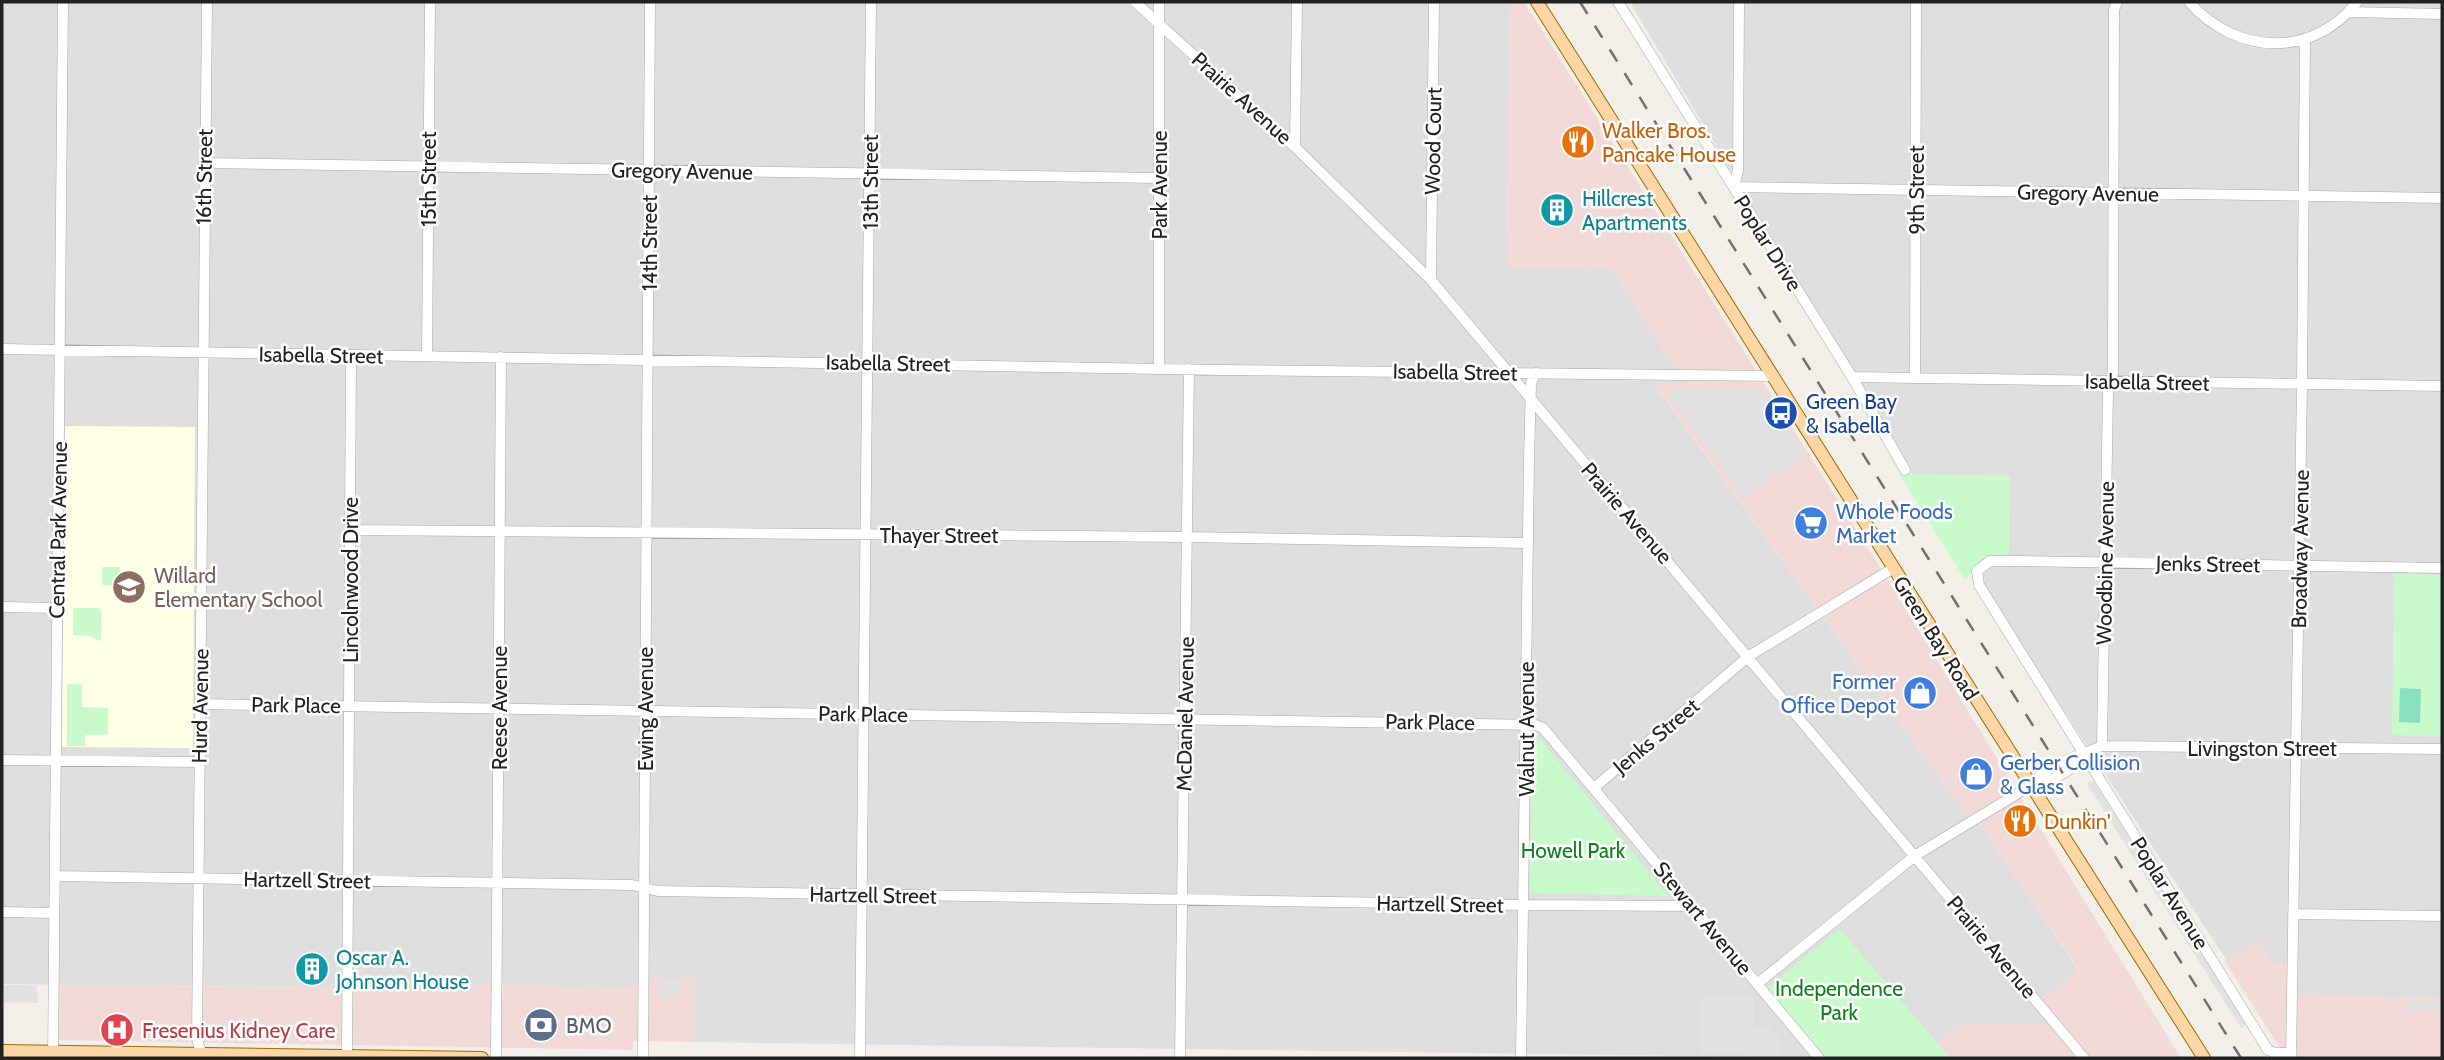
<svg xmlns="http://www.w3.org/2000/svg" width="2444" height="1060" font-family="Cabin,sans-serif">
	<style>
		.residential { fill: #e0dfdf }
		.commercial { fill: #f2dad9 }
		.education { fill: #ffffe5 }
		.park { fill: #c8facc }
		.pitch { fill: #88e0be }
		.parking { fill: #e2e2e2 }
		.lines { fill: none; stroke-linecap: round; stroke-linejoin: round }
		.minor-casing { stroke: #a9a9a9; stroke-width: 11 }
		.major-casing { stroke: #a06b00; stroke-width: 14 }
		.minor { stroke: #fff; stroke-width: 10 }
		.major { stroke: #fcd6a4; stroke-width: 12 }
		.rail { stroke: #707070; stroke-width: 2.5; stroke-dasharray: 14 14; stroke-linecap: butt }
		.labels { text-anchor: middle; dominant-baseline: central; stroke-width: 5; stroke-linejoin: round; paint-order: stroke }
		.street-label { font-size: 21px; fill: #222; stroke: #fff }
		.food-label { font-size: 21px; fill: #c56008; stroke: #fff; text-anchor: start }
		.culture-label { font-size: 21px; fill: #0d838f; stroke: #fff; text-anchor: start }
		.transit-label { font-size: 21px; fill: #164399; stroke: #fff; text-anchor: start }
		.shop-label { font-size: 21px; fill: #366cbe; stroke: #fff; text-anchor: start }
		.education-label { font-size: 21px; fill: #785e54; stroke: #fff; text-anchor: start }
		.park-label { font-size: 21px; fill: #0c8416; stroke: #fff }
		.service-label { font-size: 21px; fill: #4e5e75; stroke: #fff; text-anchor: start }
		.health-label { font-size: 21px; fill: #be3a42; stroke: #fff; text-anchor: start }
	</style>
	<rect width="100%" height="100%" fill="#f2efe9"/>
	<path class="residential" d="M 2,2 L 1509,2 L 1507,267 L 1612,269 L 1685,384 L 1655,385 L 1970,820 L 1975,817 L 2079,971 L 2036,1002 L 2053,1023 L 1962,1023 L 1937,1043 L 1839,930 L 1767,988 L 1827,1058 L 695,1042 L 694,977 L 657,977 L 632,988 L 423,985 L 409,989 L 3,984 L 2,1038 Z
		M 1630,2 L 2442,2 L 2442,998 L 2291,995 L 2258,941 L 2227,961 L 1972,569 L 1975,562 L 1988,556 L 2006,556 L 2010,476 L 1913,475 Z"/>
	<path class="commercial" d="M 1509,2 L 1524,2 L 1876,561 L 2181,1058 L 1950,1058 L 1937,1043 L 1962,1023 L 2052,1023 L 2036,1002 L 2079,970 L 1976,818 L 1970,820 L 1655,384 L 1685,384 L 1612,269 L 1507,267 Z
		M 2258,940 L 2273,964 L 2291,963 L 2291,995 L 2442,998 L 2442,1058 L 2297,1058 L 2297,1048 L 2280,1048 L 2225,962 Z
		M 657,977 L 695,977 L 695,1042 L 633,1041 L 633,1050 L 55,1040 L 56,985 L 409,989 L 423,985 L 632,988 Z"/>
	<path class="education" d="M 65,426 L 195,427 L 193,748 L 62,747 Z"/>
	<path class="park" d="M 1899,474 L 2010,476 L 2009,552 L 2007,556 C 1972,555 1984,559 1965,580 Z
		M 102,567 L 120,567 L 120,585 L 102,585 Z
		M 2394,574 L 2442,575 L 2442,736 L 2392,735 Z
		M 73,608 L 99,608 L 101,610 L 101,639 L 99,641 L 89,636 L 73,635 Z
		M 69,684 L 82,684 L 82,707 L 108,708 L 108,735 L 85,735 L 85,746 L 67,746 L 67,686 Z
		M 1532,733 L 1536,734 L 1668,896 L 1530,893 Z
		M 1840,929 L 1937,1043 L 1950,1058 L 1827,1058 L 1767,988 Z"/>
	<path class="pitch" d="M 2400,688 L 2421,689 L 2420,723 L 2399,722 Z"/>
	<path class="parking" d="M 1673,389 L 1763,390 L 1805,456 L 1742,496 L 1667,393 Z
		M 2093,780 L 2247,1024 L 2241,1028 L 2087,784 Z
		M 658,979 L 682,979 L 682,990 L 674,991 L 673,998 L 658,997 Z
		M 2,985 L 37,985 L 38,1003 L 2,1003 Z
		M 1701,996 L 1754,997 L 1754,1027 L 1772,1027 L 1772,1034 L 1779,1034 L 1779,1055 L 1701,1054 Z
		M 2409,1001 L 2442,1001 L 2442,1009 L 2408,1010 Z"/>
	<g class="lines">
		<g class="minor-casing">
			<path id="minor" d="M 1135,2 L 1295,147 L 1431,280 L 2084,1058
				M 1618,2 L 1852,377 L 1905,470
				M 1739,2 L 1738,170 L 1734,187 L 2442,198
				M 2189,2 C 2236,55 2312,59 2357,2
				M 2349,12 L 2442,14
				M 1295,147 L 1297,2
				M 204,163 L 1159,178
				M 1431,280 L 1434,2
				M 2,349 L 1222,370 L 1774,376
				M 427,356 L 430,2
				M 1159,368 L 1159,2
				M 1852,377 L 2442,386
				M 1915,378 L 1916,2
				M 350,530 L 1187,537 L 1528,543
				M 2,607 L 58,608
				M 200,704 L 1536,725 L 1543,728 L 1819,1058
				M 2102,746 L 2108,391 L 2113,373 L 2114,10 L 2117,2
				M 2,760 L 199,762
				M 2030,786 C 2049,763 2076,757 2102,746 L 2442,749
				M 1595,787 L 1749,656 L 1892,569
				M 55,876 L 632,885 L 658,891 L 1524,905 L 1692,906
				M 2,912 L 54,913
				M 2293,914 L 2442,916
				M 1757,984 L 1916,855 L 2030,786 C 2050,782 2074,771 2084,754
				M 2291,1053 L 2275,1053 L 2268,1050 L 1979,585 L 1977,571 L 1990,561 L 2013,561 L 2442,568
				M 347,1057 L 351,355
				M 2291,1057 L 2302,384 L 2305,39
				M 53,1058 L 63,2
				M 203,1058 L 197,1040 L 207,2
				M 496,1058 L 501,357
				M 643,1058 L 650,2
				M 860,1058 L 871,2
				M 1180,1058 L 1189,369
				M 1521,1058 L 1529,459 L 1531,383 L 1536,373"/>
		</g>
		<g class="major-casing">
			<path id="major" d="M 1537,2 C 1760,354 1980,707 2204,1058
				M 2,1051 L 482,1058"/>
		</g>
		<use href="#minor" class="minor"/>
		<use href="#major" class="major"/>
		<path class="rail" d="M 1580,2 L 2241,1058"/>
	</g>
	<defs>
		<g id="restaurant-disc" transform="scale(1.75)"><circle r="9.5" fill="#e8710a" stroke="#fff"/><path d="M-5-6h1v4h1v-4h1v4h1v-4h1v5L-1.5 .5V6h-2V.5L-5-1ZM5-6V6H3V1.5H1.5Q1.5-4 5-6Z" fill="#fff"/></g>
		<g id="building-disc" transform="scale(1.75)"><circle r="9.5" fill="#0f9aa8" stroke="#fff"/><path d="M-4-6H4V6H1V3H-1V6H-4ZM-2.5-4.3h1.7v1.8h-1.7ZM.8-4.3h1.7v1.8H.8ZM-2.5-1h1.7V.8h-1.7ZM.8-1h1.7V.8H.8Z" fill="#fff"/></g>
		<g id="bus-disc" transform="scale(1.75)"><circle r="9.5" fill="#1a4fb4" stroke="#fff"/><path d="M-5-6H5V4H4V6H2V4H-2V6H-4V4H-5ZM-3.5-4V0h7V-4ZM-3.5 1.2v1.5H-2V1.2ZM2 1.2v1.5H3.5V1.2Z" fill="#fff"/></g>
		<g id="supermarket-disc" transform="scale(1.75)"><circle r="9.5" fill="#3f7fe0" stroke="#fff"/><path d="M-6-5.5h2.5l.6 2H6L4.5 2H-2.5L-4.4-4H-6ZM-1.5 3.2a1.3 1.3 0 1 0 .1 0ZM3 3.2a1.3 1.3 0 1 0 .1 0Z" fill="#fff"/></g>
		<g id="school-disc" transform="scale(1.75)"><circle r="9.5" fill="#8d6e63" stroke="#fff"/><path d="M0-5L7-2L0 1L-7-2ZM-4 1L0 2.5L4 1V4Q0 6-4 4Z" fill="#fff"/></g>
		<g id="shop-disc" transform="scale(1.75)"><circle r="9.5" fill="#3f7fe0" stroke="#fff"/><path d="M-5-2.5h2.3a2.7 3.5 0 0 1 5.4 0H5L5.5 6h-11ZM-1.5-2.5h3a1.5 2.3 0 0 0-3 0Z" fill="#fff"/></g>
		<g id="bank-disc" transform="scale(1.75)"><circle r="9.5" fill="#5c6f8a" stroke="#fff"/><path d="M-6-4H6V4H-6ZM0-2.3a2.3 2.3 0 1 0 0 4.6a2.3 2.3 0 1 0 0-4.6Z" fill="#fff"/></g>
		<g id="hospital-disc" transform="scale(1.75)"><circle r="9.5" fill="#e0444e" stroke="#fff"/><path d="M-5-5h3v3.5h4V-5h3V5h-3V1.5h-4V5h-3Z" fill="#fff"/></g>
	</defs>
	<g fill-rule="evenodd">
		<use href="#restaurant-disc" x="1578" y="142"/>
		<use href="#building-disc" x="1557" y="210"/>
		<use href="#bus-disc" x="1781" y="413"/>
		<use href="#supermarket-disc" x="1811" y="523"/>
		<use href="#school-disc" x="129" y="587"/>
		<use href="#shop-disc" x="1920" y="693"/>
		<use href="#shop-disc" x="1976" y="774"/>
		<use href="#restaurant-disc" x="2020" y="821"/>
		<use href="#building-disc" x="312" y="969"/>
		<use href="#bank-disc" x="541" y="1025"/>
		<use href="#hospital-disc" x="117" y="1030"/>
	</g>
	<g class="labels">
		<g class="street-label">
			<text transform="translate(1242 98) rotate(42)">Prairie Avenue</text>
			<text transform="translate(1433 141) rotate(-89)">Wood Court</text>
			<text transform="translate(682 171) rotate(1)">Gregory Avenue</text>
			<text transform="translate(204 177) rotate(-89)">16th Street</text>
			<text transform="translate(428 179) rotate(-90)">15th Street</text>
			<text transform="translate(870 182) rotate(-90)">13th Street</text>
			<text transform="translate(1159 185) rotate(-90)">Park Avenue</text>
			<text transform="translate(1916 190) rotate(-90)">9th Street</text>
			<text transform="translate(2088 193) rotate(1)">Gregory Avenue</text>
			<text transform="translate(649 243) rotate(-90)">14th Street</text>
			<text transform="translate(1768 243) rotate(58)">Poplar Drive</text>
			<text transform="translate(321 355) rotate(1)">Isabella Street</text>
			<text transform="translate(888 363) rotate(1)">Isabella Street</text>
			<text transform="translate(1455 372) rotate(1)">Isabella Street</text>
			<text transform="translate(2147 382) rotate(1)">Isabella Street</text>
			<text transform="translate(1627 513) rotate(49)">Prairie Avenue</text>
			<text transform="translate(58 530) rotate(-89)">Central Park Avenue</text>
			<text x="939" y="535">Thayer Street</text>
			<text transform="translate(2300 549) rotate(-89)">Broadway Avenue</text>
			<text transform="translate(2105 563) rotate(-89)">Woodbine Avenue</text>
			<text transform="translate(2208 564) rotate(1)">Jenks Street</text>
			<text transform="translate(350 580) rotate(-90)">Lincolnwood Drive</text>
			<text transform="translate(1936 638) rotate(58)">Green Bay Road</text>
			<text transform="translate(296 705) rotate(1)">Park Place</text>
			<text transform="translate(200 706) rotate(-89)">Hurd Avenue</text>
			<text transform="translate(499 708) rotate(-90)">Reese Avenue</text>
			<text transform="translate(645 709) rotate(-90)">Ewing Avenue</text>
			<text transform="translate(863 714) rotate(1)">Park Place</text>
			<text transform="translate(1185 714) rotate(-89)">McDaniel Avenue</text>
			<text transform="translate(1430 722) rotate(1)">Park Place</text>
			<text transform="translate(1526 729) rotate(-90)">Walnut Avenue</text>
			<text transform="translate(1656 736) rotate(-40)">Jenks Street</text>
			<text x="2262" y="748">Livingston Street</text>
			<text transform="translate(307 880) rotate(1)">Hartzell Street</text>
			<text transform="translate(2170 893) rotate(58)">Poplar Avenue</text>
			<text transform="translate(873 895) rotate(1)">Hartzell Street</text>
			<text transform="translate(1440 904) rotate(1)">Hartzell Street</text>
			<text transform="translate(1703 918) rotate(50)">Stewart Avenue</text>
			<text transform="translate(1992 947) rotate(50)">Prairie Avenue</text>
		</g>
		<g class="food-label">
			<text x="1602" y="130">Walker Bros.<tspan x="1602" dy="24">Pancake House</tspan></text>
			<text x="2044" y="821">Dunkin'</text>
		</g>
		<g class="culture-label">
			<text x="1582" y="198">Hillcrest<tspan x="1582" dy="24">Apartments</tspan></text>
			<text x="336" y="957">Oscar A.<tspan x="336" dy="24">Johnson House</tspan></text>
		</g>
		<g class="transit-label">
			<text x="1806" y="401">Green Bay<tspan x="1806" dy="24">&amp; Isabella</tspan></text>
		</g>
		<g class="shop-label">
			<text x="1836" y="511">Whole Foods<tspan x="1836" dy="24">Market</tspan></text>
			<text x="1896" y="681" text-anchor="end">Former<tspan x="1896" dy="24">Office Depot</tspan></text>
			<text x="2000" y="762">Gerber Collision<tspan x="2000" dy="24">&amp; Glass</tspan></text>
		</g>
		<g class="education-label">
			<text x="154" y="575">Willard<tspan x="154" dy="24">Elementary School</tspan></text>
		</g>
		<g class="park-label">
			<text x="1573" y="850">Howell Park</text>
			<text x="1839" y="988">Independence<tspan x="1839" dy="24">Park</tspan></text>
		</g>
		<g class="service-label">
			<text x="566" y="1025">BMO</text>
		</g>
		<g class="health-label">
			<text x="142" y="1030">Fresenius Kidney Care</text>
		</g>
	</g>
	<rect width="2444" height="1060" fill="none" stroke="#222222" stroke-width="7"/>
</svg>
